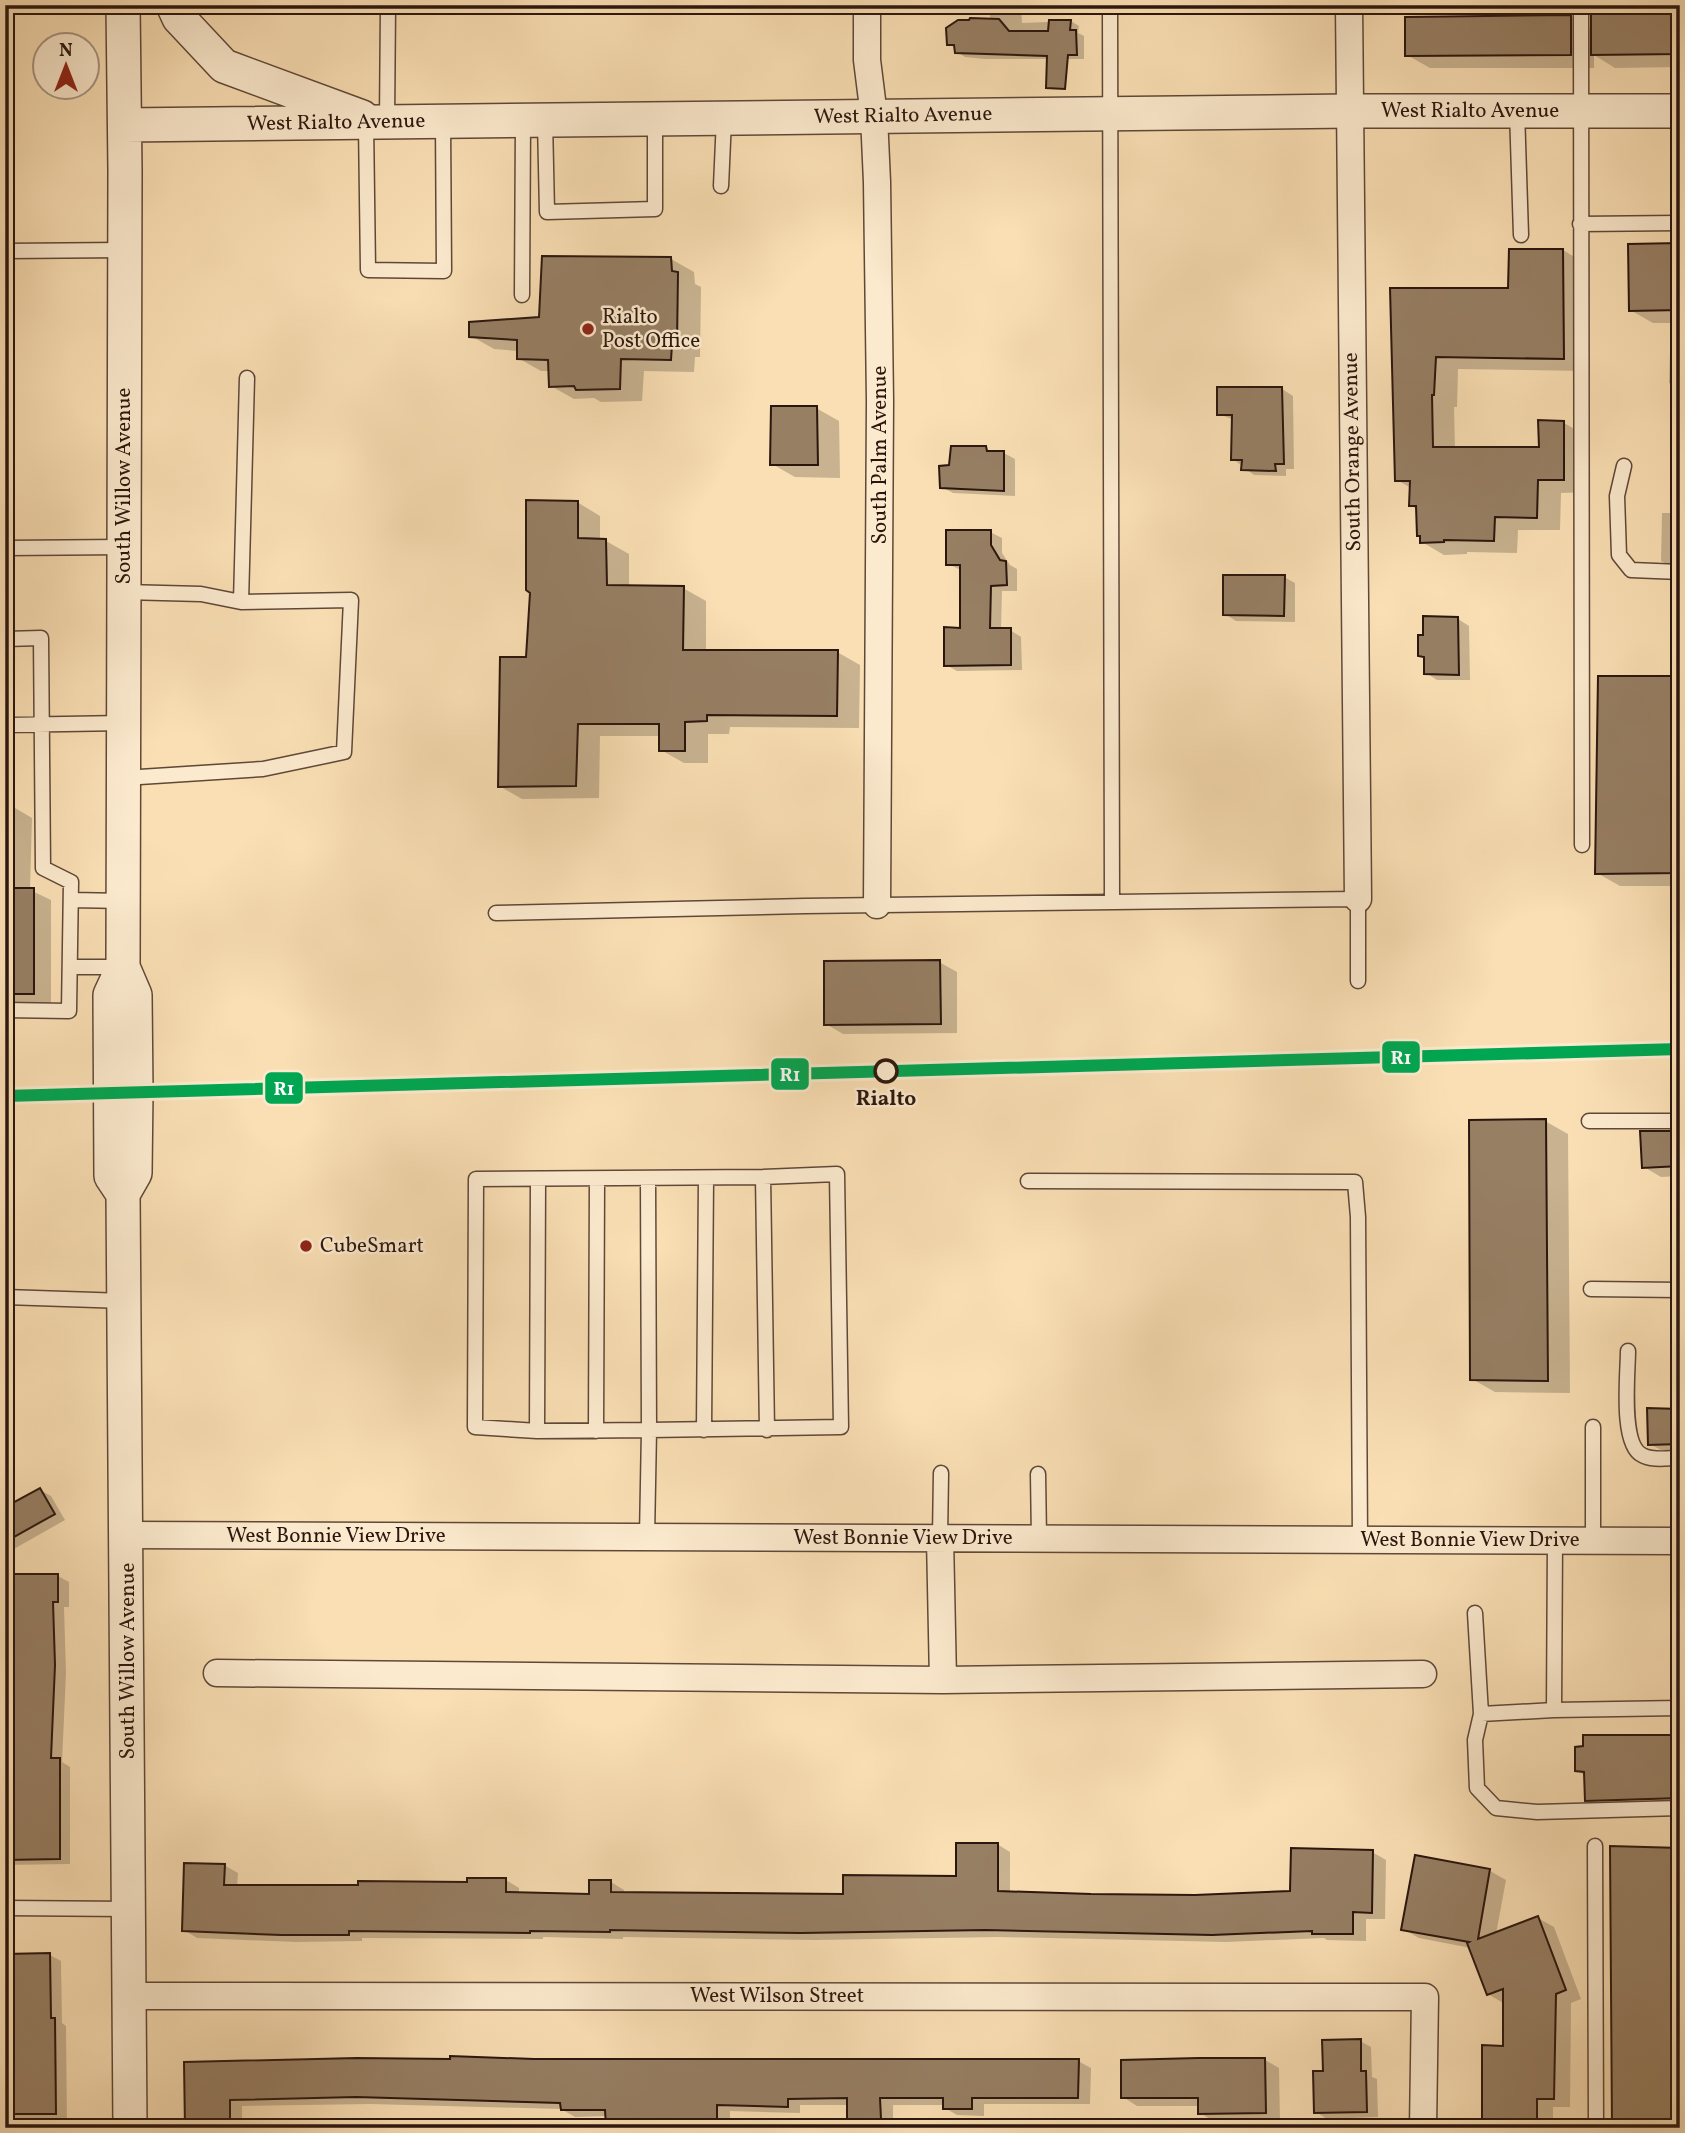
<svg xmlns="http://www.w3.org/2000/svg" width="1685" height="2133" font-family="Vollkorn,serif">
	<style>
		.shadow { fill: #0003 }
		.building { fill: #977f64; stroke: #2b160e; stroke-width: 2 }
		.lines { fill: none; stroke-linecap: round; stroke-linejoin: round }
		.service-casing { stroke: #5f4838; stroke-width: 17 }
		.minor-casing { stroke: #5f4838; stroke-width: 29 }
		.tertiary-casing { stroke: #5f4838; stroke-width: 36 }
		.service { stroke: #fceace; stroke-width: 14 }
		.minor { stroke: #fceace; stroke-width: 26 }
		.tertiary { stroke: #fceace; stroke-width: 33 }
		.rail-1-casing { stroke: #fceace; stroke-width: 18 }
		.rail-1 { stroke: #00a651; stroke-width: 12 }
		.poi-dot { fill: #8f2418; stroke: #fceace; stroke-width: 2.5 }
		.stop-dot { fill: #fceace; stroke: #2b160e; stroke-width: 3.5 }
		.labels { text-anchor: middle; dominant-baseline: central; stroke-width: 5; stroke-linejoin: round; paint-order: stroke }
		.street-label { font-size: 21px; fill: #2b160e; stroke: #fceace }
		.poi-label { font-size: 21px; fill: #2b160e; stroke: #fceace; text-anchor: start }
		.stop-label { font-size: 21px; font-weight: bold; fill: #2b160e; stroke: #fceace }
		.line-badge { stroke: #fceace; stroke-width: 2.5 }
		.badge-label { font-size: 19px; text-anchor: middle; font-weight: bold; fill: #fff }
	</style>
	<rect width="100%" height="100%" fill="#fadfb4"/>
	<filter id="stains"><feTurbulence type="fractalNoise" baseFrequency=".00286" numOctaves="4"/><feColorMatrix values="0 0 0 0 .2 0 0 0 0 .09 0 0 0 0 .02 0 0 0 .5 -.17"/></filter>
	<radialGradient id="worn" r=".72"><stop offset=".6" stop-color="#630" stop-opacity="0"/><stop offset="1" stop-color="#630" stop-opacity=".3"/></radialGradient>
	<path class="shadow" d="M 274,5 L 368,5 L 368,8 L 281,9 Z
		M 990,5 L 1021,5 L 1022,23 L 1071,21 L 1079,26 L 1078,33 L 1084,36 L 1084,59 L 985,59 L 965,57 L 957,52 L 956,48 L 948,44 L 990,20 Z
		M 1680,5 L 1680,67 L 1615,68 L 1594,55 L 1594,68 L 1430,68 L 1407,55 L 1571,16 L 1592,29 L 1595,16 Z
		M 1680,244 L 1680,448 L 1676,446 L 1676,387 L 1669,383 L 1671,323 L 1653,323 L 1630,310 Z
		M 1563,250 L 1586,264 L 1586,371 L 1458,369 L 1457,407 L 1454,407 L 1455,449 L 1540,449 L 1564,423 L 1587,436 L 1587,492 L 1561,493 L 1560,530 L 1518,530 L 1517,553 L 1467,552 L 1467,554 L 1444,555 L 1422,542 L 1418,510 L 1410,505 L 1411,488 L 1397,480 L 1392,290 L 1510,290 Z
		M 671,259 L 694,272 L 695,284 L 701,287 L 700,357 L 695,357 L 694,372 L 644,371 L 642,401 L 601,402 L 594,398 L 574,399 L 551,386 L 550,371 L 541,371 L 518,358 L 518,351 L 494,349 L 471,336 L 541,319 Z
		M 1282,389 L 1293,396 L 1294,469 L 1286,469 L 1286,476 L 1254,475 L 1233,459 L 1234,420 L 1219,414 Z
		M 816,408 L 839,421 L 840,478 L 795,477 L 772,464 Z
		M 985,448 L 994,453 L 1004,453 L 1015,459 L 1015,496 L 953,493 L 942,487 L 950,466 Z
		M 577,502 L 600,516 L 600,541 L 606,541 L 629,554 L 629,587 L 683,588 L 706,601 L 706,652 L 837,652 L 860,665 L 859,728 L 730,727 L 729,734 L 708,734 L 708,763 L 684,763 L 661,750 L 661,736 L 600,736 L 599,798 L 522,799 L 499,786 L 528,659 Z
		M 1662,513 L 1680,513 L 1680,567 L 1672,567 L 1661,561 Z
		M 990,532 L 1002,538 L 1002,553 L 1010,565 L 1017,569 L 1017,591 L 1002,591 L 1001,630 L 1010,630 L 1021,637 L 1022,670 L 957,671 L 946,665 L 962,629 L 961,570 L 948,564 Z
		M 1284,577 L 1295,583 L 1295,622 L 1236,621 L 1225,614 Z
		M 1458,619 L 1469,626 L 1470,680 L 1437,680 L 1426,673 L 1426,659 L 1420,655 Z
		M 1680,659 L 1680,886 L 1620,886 L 1597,873 L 1679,678 Z
		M 5,808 L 15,808 L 32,818 L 30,890 L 51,900 L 51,1003 L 5,1002 Z
		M 939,962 L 957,972 L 957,1033 L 843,1034 L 826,1024 Z
		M 1545,1121 L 1568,1134 L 1570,1393 L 1495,1392 L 1472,1379 Z
		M 1680,1131 L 1680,1176 L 1661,1177 L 1644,1167 Z
		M 1680,1410 L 1680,1450 L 1661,1450 L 1650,1444 Z
		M 40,1490 L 51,1496 L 65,1520 L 5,1554 L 5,1509 Z
		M 5,1575 L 58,1576 L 69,1582 L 69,1607 L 64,1607 L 66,1673 L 62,1762 L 70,1767 L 70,1864 L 5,1865 Z
		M 1680,1737 L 1680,1808 L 1604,1810 L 1587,1800 L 1586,1776 L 1577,1770 Z
		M 997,1844 L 1010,1852 L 1010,1893 L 1195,1897 L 1292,1893 L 1372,1852 L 1386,1860 L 1385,1919 L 1366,1919 L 1366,1941 L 1327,1940 L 1324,1938 L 1226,1942 L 1000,1937 L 816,1940 L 623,1937 L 623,1939 L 543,1937 L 543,1939 L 362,1938 L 362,1941 L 296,1942 L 197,1938 L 184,1930 L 224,1865 L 238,1873 L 237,1887 L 360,1886 L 506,1880 L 519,1888 L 519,1894 L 591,1895 L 611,1882 L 624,1890 L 624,1894 L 845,1896 L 958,1878 Z
		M 1490,1871 L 1506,1880 L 1496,1934 L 1538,1918 L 1554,1927 L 1581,1999 L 1571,2003 L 1570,2107 L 1553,2107 L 1553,2128 L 1483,2128 L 1504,2047 L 1505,2004 L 1488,1994 L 1471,1948 L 1419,1938 L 1403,1929 Z
		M 50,1955 L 61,1961 L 62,2023 L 66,2026 L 67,2128 L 5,2128 L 5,1956 Z
		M 1360,2041 L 1371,2047 L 1372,2077 L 1377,2079 L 1378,2117 L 1327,2119 L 1316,2112 L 1325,2073 Z
		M 1265,2060 L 1279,2068 L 1280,2121 L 1215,2122 L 1200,2113 L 1200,2106 L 1137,2106 L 1123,2097 Z
		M 534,2061 L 1078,2061 L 1091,2068 L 1090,2104 L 984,2104 L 984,2116 L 957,2115 L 945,2108 L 945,2105 L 893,2105 L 893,2125 L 862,2126 L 849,2118 L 849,2105 L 800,2105 L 800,2113 L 730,2111 L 730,2128 L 611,2128 L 607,2126 L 607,2116 L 575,2117 L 561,2109 L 370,2104 L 242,2106 L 242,2128 L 186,2128 L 185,2064 Z"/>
	<path class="building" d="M 1593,5 L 1680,5 L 1680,54 L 1591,55 L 1591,14 L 1593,14 Z
		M 1571,15 L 1571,55 L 1405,56 L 1405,17 Z
		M 970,18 L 999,19 L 1009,31 L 1048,31 L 1049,20 L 1071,20 L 1070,30 L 1076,30 L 1077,55 L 1068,55 L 1065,89 L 1046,88 L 1047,56 L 955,53 L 954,45 L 947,45 L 946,28 L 958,20 L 969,20 Z
		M 1680,243 L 1680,310 L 1629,311 L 1628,244 Z
		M 1509,249 L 1563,249 L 1564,359 L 1436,357 L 1434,395 L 1432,395 L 1433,447 L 1539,447 L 1538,420 L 1564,421 L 1564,480 L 1538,480 L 1537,518 L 1495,517 L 1494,541 L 1444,540 L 1444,542 L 1420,543 L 1420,536 L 1417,536 L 1416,506 L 1409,506 L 1410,481 L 1395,481 L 1390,288 L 1508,288 Z
		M 542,256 L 671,257 L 672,271 L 678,272 L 677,344 L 672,344 L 671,360 L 621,359 L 620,389 L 576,390 L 574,386 L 549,387 L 548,360 L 517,359 L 517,340 L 469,337 L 469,322 L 539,317 Z
		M 1217,387 L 1282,387 L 1284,464 L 1275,464 L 1276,471 L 1241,470 L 1242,460 L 1231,460 L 1232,415 L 1217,415 Z
		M 771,406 L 817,406 L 818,465 L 770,465 Z
		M 951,446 L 986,446 L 987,451 L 1004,451 L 1004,491 L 940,488 L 939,466 L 949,465 Z
		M 526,500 L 578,501 L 578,538 L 606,539 L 607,585 L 684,586 L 683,650 L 838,650 L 837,716 L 707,715 L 707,721 L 685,722 L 685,751 L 659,751 L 659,724 L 578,724 L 576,786 L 498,787 L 500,657 L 526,657 L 530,593 L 526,590 Z
		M 946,530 L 991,530 L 991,545 L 1000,560 L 1006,561 L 1007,585 L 991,586 L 990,628 L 1011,628 L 1011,665 L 944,666 L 944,627 L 960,628 L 960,565 L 946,565 Z
		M 1223,575 L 1285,575 L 1284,616 L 1223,615 Z
		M 1423,616 L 1458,617 L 1459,675 L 1424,674 L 1424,657 L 1418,656 L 1418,635 L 1423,635 Z
		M 1598,676 L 1680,676 L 1680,873 L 1595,874 Z
		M 5,888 L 34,888 L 34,994 L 5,994 Z
		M 940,960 L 941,1024 L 824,1025 L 824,961 Z
		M 1546,1119 L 1548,1381 L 1470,1380 L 1469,1120 Z
		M 1640,1131 L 1680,1131 L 1680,1166 L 1642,1168 Z
		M 1647,1408 L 1680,1409 L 1680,1444 L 1648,1445 Z
		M 40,1488 L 55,1514 L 5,1542 L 5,1507 Z
		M 5,1574 L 58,1574 L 58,1602 L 53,1602 L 55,1665 L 51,1758 L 60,1758 L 60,1859 L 5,1860 Z
		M 1583,1735 L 1680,1735 L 1680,1798 L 1585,1801 L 1584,1772 L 1575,1771 L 1575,1747 L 1583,1746 Z
		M 956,1843 L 998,1843 L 998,1891 L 1091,1894 L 1195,1895 L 1290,1891 L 1291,1848 L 1373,1850 L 1372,1913 L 1353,1912 L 1353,1934 L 1312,1934 L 1312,1931 L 1212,1935 L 986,1930 L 801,1933 L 610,1930 L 610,1932 L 530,1931 L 530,1933 L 349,1931 L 349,1935 L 281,1935 L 182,1931 L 184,1863 L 225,1864 L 224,1885 L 358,1885 L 358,1881 L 467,1882 L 467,1878 L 506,1878 L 506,1892 L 589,1894 L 589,1880 L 611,1880 L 611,1892 L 843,1894 L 843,1875 L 956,1876 Z
		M 1610,1846 L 1680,1848 L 1680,2128 L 1612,2128 Z
		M 1415,1855 L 1490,1869 L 1478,1939 L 1538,1916 L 1566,1990 L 1556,1994 L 1554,2099 L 1537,2099 L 1537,2128 L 1482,2128 L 1482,2045 L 1503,2046 L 1503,1989 L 1487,1995 L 1467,1943 L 1469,1942 L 1401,1930 Z
		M 50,1953 L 51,2018 L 55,2018 L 56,2114 L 5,2114 L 5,1954 Z
		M 1361,2039 L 1361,2071 L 1366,2071 L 1367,2112 L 1314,2113 L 1313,2071 L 1323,2071 L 1322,2040 Z
		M 450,2056 L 534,2059 L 1079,2059 L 1078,2098 L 972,2098 L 972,2109 L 943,2109 L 943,2098 L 880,2098 L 881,2119 L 847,2119 L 847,2098 L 788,2099 L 788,2107 L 717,2105 L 717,2128 L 606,2127 L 605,2110 L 561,2110 L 560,2103 L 356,2097 L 230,2100 L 230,2128 L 185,2128 L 184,2062 L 357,2058 L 450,2059 Z
		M 1198,2058 L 1265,2058 L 1266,2113 L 1198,2114 L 1198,2098 L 1121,2098 L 1121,2060 Z"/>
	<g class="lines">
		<g class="service-casing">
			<path id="service" d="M 1110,5 L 1112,902
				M 1581,5 L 1582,845
				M 1517,111 L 1521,235
				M 545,121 L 547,212 L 655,209 L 655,120
				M 387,122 L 388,5
				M 366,123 L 368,270 L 444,271 L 443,122
				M 721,186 L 724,119
				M 1580,224 L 1680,223
				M 5,251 L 125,250
				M 522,295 L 523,121
				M 1624,466 L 1617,496 L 1619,555 L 1631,570 L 1680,572
				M 5,548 L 124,547
				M 124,592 L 201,594 L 241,602
				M 5,639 L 41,638 L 43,868 L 71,882 L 69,1011 L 5,1010
				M 5,725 L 124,723
				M 124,778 L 263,769 L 344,752 L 351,600 L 241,602 L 247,378
				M 72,900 L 123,901
				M 496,913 L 805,906 L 1358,899 L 1358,981
				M 70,967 L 121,967
				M 1589,1121 L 1680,1121
				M 763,1177 L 767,1430
				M 1028,1181 L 1355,1182 L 1358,1217 L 1360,1540
				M 1591,1289 L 1680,1290
				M 5,1297 L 125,1301
				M 1628,1351 C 1628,1373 1620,1444 1642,1455 C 1652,1461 1668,1458 1680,1458
				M 1593,1427 L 1593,1541
				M 704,1430 L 706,1178
				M 537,1431 L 538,1180
				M 596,1431 L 597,1179
				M 1038,1474 L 1039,1538
				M 647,1537 L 649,1430 L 841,1427 L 837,1174 L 763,1177 L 476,1179 L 475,1427 L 537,1431 L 649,1430 L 648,1179
				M 940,1538 L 941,1473
				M 1555,1540 L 1554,1710 L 1680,1708
				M 1475,1613 L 1481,1714 L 1475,1740 L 1477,1788 L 1496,1808 L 1537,1812 L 1680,1808
				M 1481,1714 L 1554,1710
				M 1595,1846 L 1596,2128
				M 5,1908 L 129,1909"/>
		</g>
		<g class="minor-casing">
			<path id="minor" d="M 867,5 L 867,60 L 874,116 L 877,182 L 880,401 L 877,905
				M 1349,5 L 1358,899
				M 127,1535 L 1680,1541
				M 940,1538 L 943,1680
				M 217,1673 L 943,1680 L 1423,1674
				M 130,1996 L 1425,1997 L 1423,2128"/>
		</g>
		<g class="tertiary-casing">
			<path id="tertiary" d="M 173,5 L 179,18 L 224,66 L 362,117
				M 125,125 L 1349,111 L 1680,111
				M 123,967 L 135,995 L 136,1091 L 135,1173 L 123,1194 L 130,2128
				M 123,1194 L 111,1176 L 110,995 L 123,967 L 125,171 L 123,5"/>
		</g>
		<use href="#service" class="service"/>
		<use href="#minor" class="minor"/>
		<use href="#tertiary" class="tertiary"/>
		<g class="rail-1-casing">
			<path id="rail-1" d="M 5,1096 L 1680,1049"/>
		</g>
		<use href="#rail-1" class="rail-1"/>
	</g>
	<g class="poi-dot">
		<circle cx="588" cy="329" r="7"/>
		<circle cx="306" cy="1246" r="7"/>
	</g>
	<circle class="stop-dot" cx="886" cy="1071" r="11"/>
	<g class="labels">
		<g class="street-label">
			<text x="1470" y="111">West Rialto Avenue</text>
			<text transform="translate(903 116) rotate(-1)">West Rialto Avenue</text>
			<text transform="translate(336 123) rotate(-1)">West Rialto Avenue</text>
			<text transform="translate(1353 452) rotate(-91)">South Orange Avenue</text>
			<text transform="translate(880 455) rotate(-90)">South Palm Avenue</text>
			<text transform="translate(124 486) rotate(-90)">South Willow Avenue</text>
			<text x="336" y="1536">West Bonnie View Drive</text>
			<text x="903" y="1538">West Bonnie View Drive</text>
			<text x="1470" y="1540">West Bonnie View Drive</text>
			<text transform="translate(128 1661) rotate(-90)">South Willow Avenue</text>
			<text x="777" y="1996">West Wilson Street</text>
		</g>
		<g class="poi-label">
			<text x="602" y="317">Rialto<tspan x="602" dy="24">Post Office</tspan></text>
			<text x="320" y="1246">CubeSmart</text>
		</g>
		<g class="stop-label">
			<text x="886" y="1099">Rialto</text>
		</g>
	</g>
	<g class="line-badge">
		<rect x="1381" y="1040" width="40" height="34" rx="7" fill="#00a651"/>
		<rect x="770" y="1057" width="40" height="34" rx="7" fill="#00a651"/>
		<rect x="264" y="1071" width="40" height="34" rx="7" fill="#00a651"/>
	</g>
	<g class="badge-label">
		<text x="1401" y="1064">R1</text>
		<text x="790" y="1081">R1</text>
		<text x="284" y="1095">R1</text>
	</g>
	<rect width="1685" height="2133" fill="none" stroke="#fadfb4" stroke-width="28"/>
	<rect x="7" y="7" width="1671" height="2119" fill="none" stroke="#2b160e" stroke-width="3.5"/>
	<rect x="14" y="14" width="1657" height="2105" fill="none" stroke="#2b160e" stroke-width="2"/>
	<g transform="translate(66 66)"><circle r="33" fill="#fceace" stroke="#a89581" stroke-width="2"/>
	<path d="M0-5L12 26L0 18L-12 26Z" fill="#8f2418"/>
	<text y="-10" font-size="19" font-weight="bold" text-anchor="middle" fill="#2b160e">N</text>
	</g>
	<rect width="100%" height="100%" filter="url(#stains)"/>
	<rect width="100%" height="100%" fill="url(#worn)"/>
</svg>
